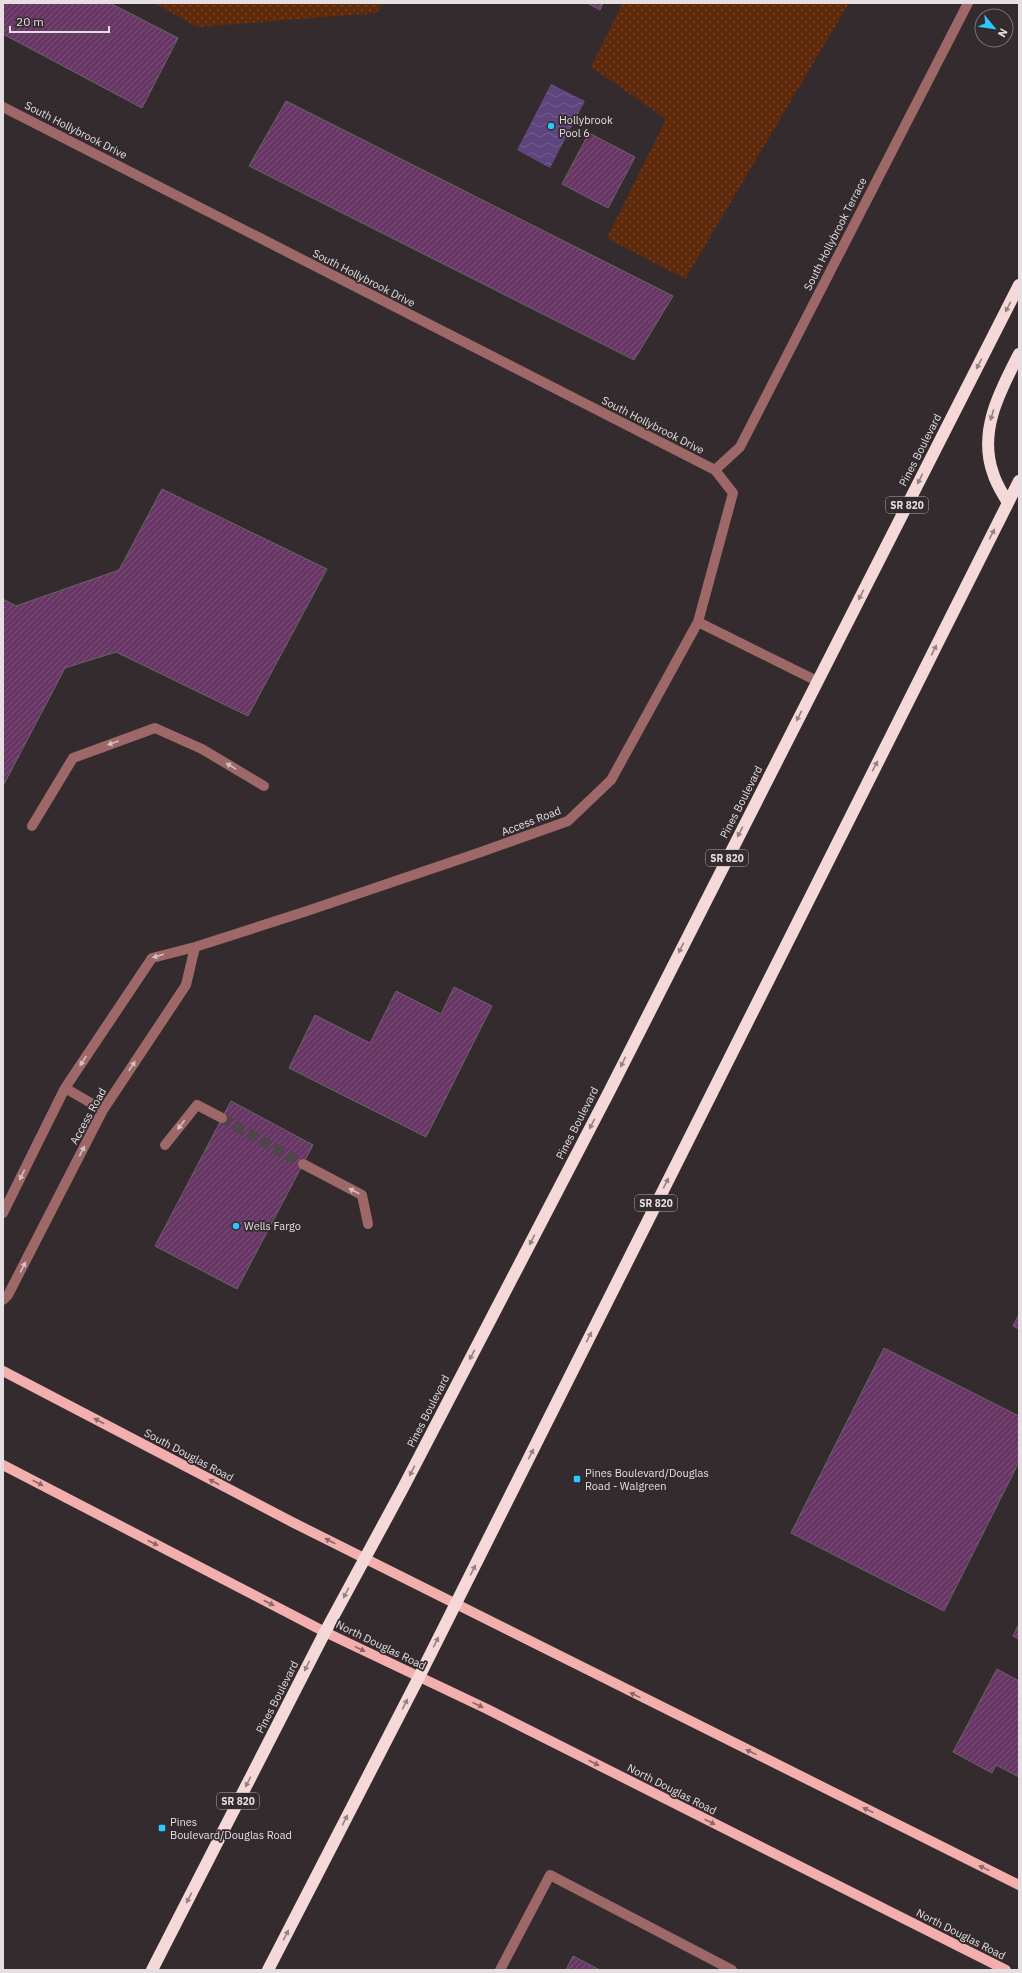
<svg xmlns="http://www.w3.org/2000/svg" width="1022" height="1973" font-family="'IBM Plex Sans',sans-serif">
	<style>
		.grass { fill: url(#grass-dots) }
		.water { fill: url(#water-waves) }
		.building { fill: url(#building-hatch); stroke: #6a6369 }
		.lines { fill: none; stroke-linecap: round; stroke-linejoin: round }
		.minor-tunnel { stroke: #4e4649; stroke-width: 10; stroke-dasharray: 10 5; stroke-linecap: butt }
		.minor { stroke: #9d6867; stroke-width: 10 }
		.major { stroke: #f2afad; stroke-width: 10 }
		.highway { stroke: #f5d9d8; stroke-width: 12 }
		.oneway { fill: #948283 }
		.oneway2 { fill: #d3c1c2 }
		.oneway3 { fill: #896667 }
		.poi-dot { fill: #29c8ff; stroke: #332b2e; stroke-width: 1.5 }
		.labels { text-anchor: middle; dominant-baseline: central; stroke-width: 3.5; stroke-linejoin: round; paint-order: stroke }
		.shield { fill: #332b2e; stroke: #b0a9ab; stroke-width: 1 }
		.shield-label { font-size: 10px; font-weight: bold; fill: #e5dfe1 }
		.poi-label { font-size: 11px; fill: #e5dfe1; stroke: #332b2e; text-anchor: start }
		.street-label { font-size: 11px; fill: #e5dfe1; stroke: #332b2e }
	</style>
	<defs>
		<pattern id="grass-dots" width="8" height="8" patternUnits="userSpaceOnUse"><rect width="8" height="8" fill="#5f2a0b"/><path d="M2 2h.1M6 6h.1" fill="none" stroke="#76482e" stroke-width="1.8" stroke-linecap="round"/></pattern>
		<pattern id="water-waves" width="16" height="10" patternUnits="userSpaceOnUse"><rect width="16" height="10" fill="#5f457d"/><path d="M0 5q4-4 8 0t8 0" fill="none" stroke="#765f8f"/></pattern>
		<pattern id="building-hatch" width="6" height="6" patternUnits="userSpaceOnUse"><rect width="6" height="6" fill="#673664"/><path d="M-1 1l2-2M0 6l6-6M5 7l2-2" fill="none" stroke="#7d537a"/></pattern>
	</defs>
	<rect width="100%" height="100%" fill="#332b2e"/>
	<path class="grass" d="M 154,3 L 382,3 L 377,13 L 197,27 Z
		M 623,3 L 849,3 L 685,279 L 607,238 L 666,119 L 591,67 Z"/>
	<path class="water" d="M 551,84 L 585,101 L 550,168 L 517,150 Z"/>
	<path class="building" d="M 3,3 L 110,3 L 178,38 L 142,108 L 3,34 Z
		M 587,3 L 603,3 L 600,10 Z
		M 286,101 L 673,296 L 634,360 L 249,166 Z
		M 589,133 L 635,157 L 608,208 L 562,184 Z
		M 162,489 L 327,569 L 248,716 L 116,652 L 65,668 L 3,786 L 3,599 L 16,606 L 119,570 Z
		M 454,987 L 492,1006 L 426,1137 L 289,1068 L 315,1015 L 370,1043 L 396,991 L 441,1014 Z
		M 231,1101 L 313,1145 L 237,1289 L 155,1246 Z
		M 1019,1314 L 1019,1329 L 1013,1326 Z
		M 884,1348 L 1019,1416 L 1019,1462 L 944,1611 L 791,1533 Z
		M 1019,1624 L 1019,1639 L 1013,1636 Z
		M 997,1669 L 1019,1681 L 1019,1777 L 996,1765 L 992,1773 L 953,1752 Z
		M 573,1956 L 600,1970 L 566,1970 Z"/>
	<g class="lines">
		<path class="minor-tunnel" d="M 222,1118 L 303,1164"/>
		<path class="minor" d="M 3,107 L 715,470 L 733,493 L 698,622
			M 715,470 L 740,447 L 968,3
			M 32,826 L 73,758 L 155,728 L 202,749 L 264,786
			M 65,1088 L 103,1110
			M 165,1145 L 197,1105 L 222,1118
			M 303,1164 L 362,1195 L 368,1224
			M 3,1213 L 65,1088 L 152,958 L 195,947 L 307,911 L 481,852 L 568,821 L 611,780 L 698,622 L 817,681
			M 3,1300 L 8,1295 L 103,1110 L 186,985 L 195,947
			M 500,1970 L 550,1875 L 732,1970"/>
		<path class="major" d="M 3,1371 L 292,1522 L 1019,1885
			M 3,1465 L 325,1632 L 487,1709 L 1006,1970"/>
		<path class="highway" d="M 1008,503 C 1003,494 996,484 993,473 C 978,431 1000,391 1019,354
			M 152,1970 L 325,1632 L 403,1488 L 610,1090 L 1019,285
			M 268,1970 L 419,1677 L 1019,481"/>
	</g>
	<defs><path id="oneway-solid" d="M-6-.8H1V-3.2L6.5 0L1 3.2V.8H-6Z"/></defs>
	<g class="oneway">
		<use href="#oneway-solid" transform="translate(1008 307) rotate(117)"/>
		<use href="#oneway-solid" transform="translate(979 364) rotate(117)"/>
		<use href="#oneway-solid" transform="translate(992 415) rotate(107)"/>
		<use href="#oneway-solid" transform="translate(920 479) rotate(117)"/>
		<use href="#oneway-solid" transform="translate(992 534) rotate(-63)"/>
		<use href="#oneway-solid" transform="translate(861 595) rotate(117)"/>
		<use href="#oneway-solid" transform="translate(934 650) rotate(-63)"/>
		<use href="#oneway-solid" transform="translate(799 716) rotate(117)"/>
		<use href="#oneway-solid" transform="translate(875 766) rotate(-63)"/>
		<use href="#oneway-solid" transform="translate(740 832) rotate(117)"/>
		<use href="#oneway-solid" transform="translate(681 948) rotate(117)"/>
		<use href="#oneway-solid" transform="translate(623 1062) rotate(116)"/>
		<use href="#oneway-solid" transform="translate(592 1124) rotate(117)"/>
		<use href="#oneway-solid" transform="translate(666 1183) rotate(-63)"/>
		<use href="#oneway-solid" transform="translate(532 1240) rotate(117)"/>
		<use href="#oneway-solid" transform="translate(589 1337) rotate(-63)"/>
		<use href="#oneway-solid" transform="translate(472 1355) rotate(117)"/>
		<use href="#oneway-solid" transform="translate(531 1454) rotate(-63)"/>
		<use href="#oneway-solid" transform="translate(412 1471) rotate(117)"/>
		<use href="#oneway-solid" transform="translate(473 1570) rotate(-63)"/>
		<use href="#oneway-solid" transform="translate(346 1593) rotate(118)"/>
		<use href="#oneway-solid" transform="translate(436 1642) rotate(-63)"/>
		<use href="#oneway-solid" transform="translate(307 1666) rotate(117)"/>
		<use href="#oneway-solid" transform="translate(405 1704) rotate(-63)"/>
		<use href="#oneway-solid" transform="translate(248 1782) rotate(117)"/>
		<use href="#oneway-solid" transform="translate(345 1820) rotate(-63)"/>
		<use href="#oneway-solid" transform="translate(189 1898) rotate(117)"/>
		<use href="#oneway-solid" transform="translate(286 1935) rotate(-63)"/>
	</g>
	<g class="oneway2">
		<use href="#oneway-solid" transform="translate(113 743) rotate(160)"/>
		<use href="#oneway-solid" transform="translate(231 766) rotate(-149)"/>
		<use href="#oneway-solid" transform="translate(158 956) rotate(164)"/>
		<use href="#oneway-solid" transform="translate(83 1061) rotate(123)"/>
		<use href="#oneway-solid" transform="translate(132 1066) rotate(-57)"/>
		<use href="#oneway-solid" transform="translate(181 1125) rotate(128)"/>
		<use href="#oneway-solid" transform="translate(82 1151) rotate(-63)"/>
		<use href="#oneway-solid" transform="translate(22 1175) rotate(116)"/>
		<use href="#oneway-solid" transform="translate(354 1191) rotate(-153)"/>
		<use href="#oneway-solid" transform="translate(23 1267) rotate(-63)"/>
	</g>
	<g class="oneway3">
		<use href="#oneway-solid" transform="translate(99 1421) rotate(-152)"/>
		<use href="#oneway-solid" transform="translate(214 1482) rotate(-152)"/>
		<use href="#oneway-solid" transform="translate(38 1483) rotate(27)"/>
		<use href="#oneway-solid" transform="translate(330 1541) rotate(-153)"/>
		<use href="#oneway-solid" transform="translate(153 1543) rotate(27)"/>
		<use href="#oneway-solid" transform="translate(269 1603) rotate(27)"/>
		<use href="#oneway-solid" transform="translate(360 1649) rotate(26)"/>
		<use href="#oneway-solid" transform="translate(635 1695) rotate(-154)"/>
		<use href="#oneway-solid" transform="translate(478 1705) rotate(25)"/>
		<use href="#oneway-solid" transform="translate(751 1752) rotate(-154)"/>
		<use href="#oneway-solid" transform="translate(594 1763) rotate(27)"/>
		<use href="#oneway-solid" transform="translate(868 1810) rotate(-154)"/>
		<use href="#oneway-solid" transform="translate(710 1822) rotate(27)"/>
		<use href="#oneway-solid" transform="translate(984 1868) rotate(-154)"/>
	</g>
	<g class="poi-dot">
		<circle cx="551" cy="126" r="4"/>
		<circle cx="236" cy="1226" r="4"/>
		<rect x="573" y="1475" width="8" height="8" rx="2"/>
		<rect x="158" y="1824" width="8" height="8" rx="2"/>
	</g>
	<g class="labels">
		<g class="shield">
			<rect x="886" y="497" width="42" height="16" rx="3"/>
			<rect x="706" y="850" width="42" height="16" rx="3"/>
			<rect x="635" y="1195" width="42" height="16" rx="3"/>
			<rect x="217" y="1793" width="42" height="16" rx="3"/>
		</g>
		<g class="shield-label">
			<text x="907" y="505">SR 820</text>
			<text x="727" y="858">SR 820</text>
			<text x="656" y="1203">SR 820</text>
			<text x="238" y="1801">SR 820</text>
		</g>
		<g class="poi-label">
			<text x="559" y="120">Hollybrook<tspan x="559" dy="13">Pool 6</tspan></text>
			<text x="244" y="1226">Wells Fargo</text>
			<text x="585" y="1473">Pines Boulevard/Douglas<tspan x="585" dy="13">Road - Walgreen</tspan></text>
			<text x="170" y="1822">Pines<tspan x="170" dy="13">Boulevard/Douglas Road</tspan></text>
		</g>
		<g class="street-label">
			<text transform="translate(76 130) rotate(27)">South Hollybrook Drive</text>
			<text transform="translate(835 234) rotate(-63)">South Hollybrook Terrace</text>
			<text transform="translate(364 278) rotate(27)">South Hollybrook Drive</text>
			<text transform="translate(653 425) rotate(27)">South Hollybrook Drive</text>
			<text transform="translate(920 450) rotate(-63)">Pines Boulevard</text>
			<text transform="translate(741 802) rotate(-63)">Pines Boulevard</text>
			<text transform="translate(531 821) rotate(-21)">Access Road</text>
			<text transform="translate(88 1116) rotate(-61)">Access Road</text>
			<text transform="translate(577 1123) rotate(-63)">Pines Boulevard</text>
			<text transform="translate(428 1411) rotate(-63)">Pines Boulevard</text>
			<text transform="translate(189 1455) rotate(28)">South Douglas Road</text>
			<text transform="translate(381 1645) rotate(26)">North Douglas Road</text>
			<text transform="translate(277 1697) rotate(-63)">Pines Boulevard</text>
			<text transform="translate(672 1789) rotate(27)">North Douglas Road</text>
			<text transform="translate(961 1934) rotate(27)">North Douglas Road</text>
		</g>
	</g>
	<rect width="1022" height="1973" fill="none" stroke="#e5dfe1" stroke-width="8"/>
	<g transform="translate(994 28) rotate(119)"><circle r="19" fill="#332b2e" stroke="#7a7376"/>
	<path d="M0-3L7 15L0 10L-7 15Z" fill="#29c8ff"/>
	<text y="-6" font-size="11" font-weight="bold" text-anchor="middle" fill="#e5dfe1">N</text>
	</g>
	<path d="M10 26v6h99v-6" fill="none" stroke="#e5dfe1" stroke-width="2"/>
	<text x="16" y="26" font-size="12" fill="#e5dfe1" stroke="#332b2e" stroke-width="3" paint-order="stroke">20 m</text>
</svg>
